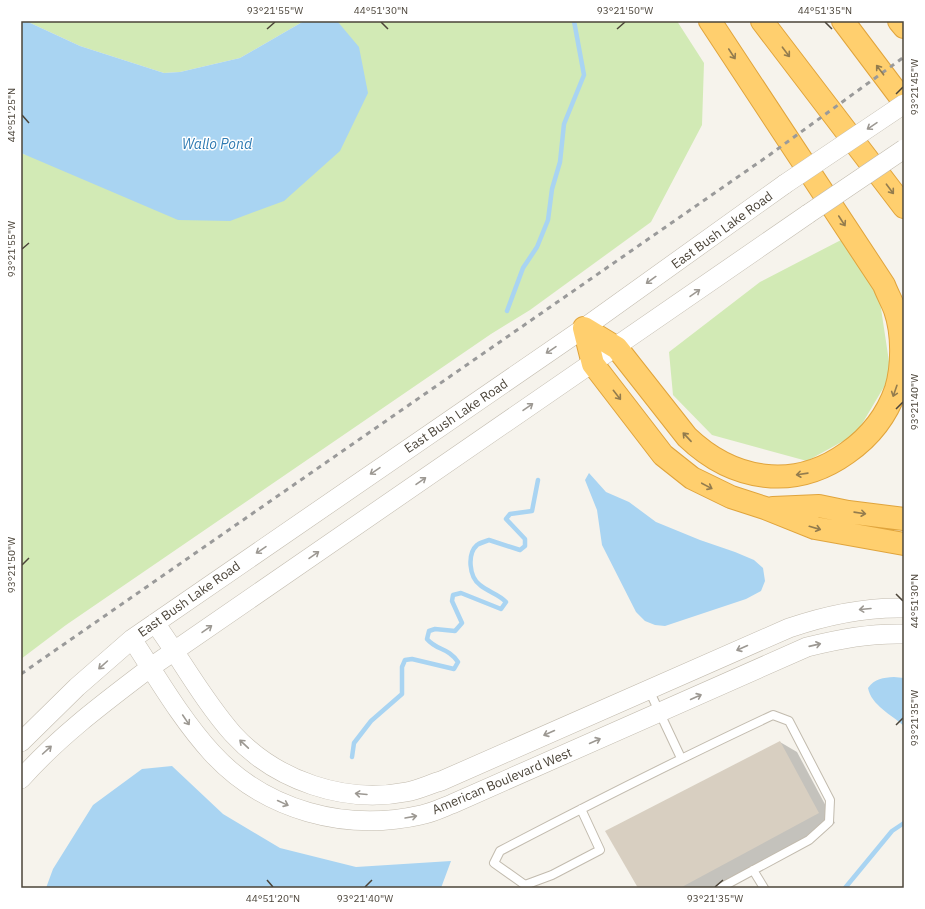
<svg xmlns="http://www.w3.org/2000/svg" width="925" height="909" font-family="'IBM Plex Sans',sans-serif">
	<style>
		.green { fill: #d2eab5 }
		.water { fill: #a9d4f2 }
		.shadow { fill: #0003 }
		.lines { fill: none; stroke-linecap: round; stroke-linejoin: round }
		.stream { stroke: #a9d4f2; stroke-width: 4.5 }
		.building { fill: #d8cfc1 }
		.service-casing { stroke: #c2bbae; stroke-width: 10 }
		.tertiary-casing { stroke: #c2bbae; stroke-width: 20 }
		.motorway-casing { stroke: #e0a43c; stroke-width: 24 }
		.service { stroke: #fff; stroke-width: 8 }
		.tertiary { stroke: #fff; stroke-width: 19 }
		.motorway { stroke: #ffcf6e; stroke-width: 22 }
		.rail { stroke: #9a9a9a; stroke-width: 3; stroke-dasharray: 5 5; stroke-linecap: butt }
		.tertiary-bridge-casing { stroke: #c2bbae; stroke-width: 20; stroke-linecap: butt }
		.tertiary-bridge { stroke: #fff; stroke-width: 19 }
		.oneway { stroke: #937c4e }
		.oneway2 { stroke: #9c9892 }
		.ticks { fill: none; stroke: #4b4439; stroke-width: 1.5 }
		.labels { text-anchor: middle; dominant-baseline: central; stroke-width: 3; stroke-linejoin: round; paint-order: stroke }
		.street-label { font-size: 13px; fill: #4b4439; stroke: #fff }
		.water-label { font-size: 14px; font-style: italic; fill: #2e7ab2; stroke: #fff }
		.neatline { fill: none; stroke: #4b4439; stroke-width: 1.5 }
		.ticks-label { font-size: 10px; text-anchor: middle; fill: #4b4439 }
	</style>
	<rect width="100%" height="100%" fill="#f6f3ec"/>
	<path class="green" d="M 26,21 L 304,21 L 240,58 L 180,72 L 164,73 L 80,46 Z
		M 335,21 L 677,21 L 704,63 L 702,125 L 651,222 L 530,310 L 491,334 L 66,625 L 21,659 L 21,153 L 26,155 L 338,22 Z
		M 841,240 L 879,295 L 891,375 L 856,434 L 807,461 L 712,435 L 673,395 L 669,352 L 760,282 Z"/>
	<path class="water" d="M 21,21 L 26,21 L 80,46 L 164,73 L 180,72 L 240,58 L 304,21 L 335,21 L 338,22 L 359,47 L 368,93 L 340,151 L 284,201 L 230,221 L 178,220 L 21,153 Z
		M 589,473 L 606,492 L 629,502 L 656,522 L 700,540 L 735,552 L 754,560 L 763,568 L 765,581 L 761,591 L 746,599 L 665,626 L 655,625 L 645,621 L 636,612 L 602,545 L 597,510 L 585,480 Z
		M 894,677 L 904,678 L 904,726 C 892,715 871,705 868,688 C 875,678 883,678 894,677 Z
		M 172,766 L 223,814 L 280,848 L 356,867 L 451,861 L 441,888 L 46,888 L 53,869 L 93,805 L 142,769 Z"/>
	<path class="shadow" d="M 780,742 L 797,752 L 835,823 L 715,888 L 639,888 Z"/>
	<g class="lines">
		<path class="stream" d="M 507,311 L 523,268 L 537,247 L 548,220 L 552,189 L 560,162 L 564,124 L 584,75 L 574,21
			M 352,757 L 354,743 L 371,721 L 402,694 L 402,667 L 405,660 L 412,659 L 454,669 L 458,662 C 448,647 437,651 427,639 L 429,631 L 435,629 L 455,631 L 462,623 L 452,601 L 453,595 L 461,593 L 501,609 L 506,602 C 499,594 488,592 480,585 C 469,577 467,554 477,545 C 480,543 486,541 489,540 L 520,550 L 525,546 L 525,539 L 506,519 L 510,514 L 532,511 L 538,480
			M 845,888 L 892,831 L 904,823"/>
	</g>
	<path class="building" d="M 780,741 L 819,813 L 680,888 L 638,888 L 605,831 Z"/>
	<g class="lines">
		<g class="service-casing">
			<path id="service" d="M 649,690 L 681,758
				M 581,809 L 600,850 L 552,875 L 525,885 L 494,863 L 500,851 C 590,804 681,758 773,715 L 789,721 L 830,800 L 829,822 L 809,840 L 720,888
				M 753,870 L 764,888"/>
		</g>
		<g class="tertiary-casing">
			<path id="tertiary" d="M 155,623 C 181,659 203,700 233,734 C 276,781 345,804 406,792 C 418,790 430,784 441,781 L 789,628 C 827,615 864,607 904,608
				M 132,639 C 157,677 181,719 212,753 C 265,811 346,832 421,815 C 432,813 442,808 452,804 L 807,647 C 840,639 870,633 904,634
				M 21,742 L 77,687 L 132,639 L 584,328 L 785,184
				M 21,779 C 59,736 105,702 151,667 L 808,214"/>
		</g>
		<g class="motorway-casing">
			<path id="motorway" d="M 762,21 L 904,207
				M 843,21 L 904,102
				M 899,21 L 904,27
				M 584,328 L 617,348 L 687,437 C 733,481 794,491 847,453 C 870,437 887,415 896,389 C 903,366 903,333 895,310 C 892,302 887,293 884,285 L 710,21
				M 584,328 L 593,364 L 663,455 L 692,478 L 731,497 L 765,508 L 815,528 L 904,544
				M 773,508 L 819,506 L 848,512 L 904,519"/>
		</g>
		<use href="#service" class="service"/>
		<use href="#tertiary" class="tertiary"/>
		<use href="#motorway" class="motorway"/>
		<path class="rail" d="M 21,674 L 768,156 L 904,57"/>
		<g class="tertiary-bridge-casing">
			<path id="tertiary-bridge" d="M 785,184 L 904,104
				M 808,214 L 904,149"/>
		</g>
		<use href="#tertiary-bridge" class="tertiary-bridge"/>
	</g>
	<defs><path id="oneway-shaft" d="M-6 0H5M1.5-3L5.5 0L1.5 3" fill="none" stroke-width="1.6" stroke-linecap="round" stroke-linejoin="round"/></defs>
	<g class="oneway">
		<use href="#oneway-shaft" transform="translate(786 52) rotate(53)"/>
		<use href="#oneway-shaft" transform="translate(732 54) rotate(57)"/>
		<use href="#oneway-shaft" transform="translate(880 70) rotate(-127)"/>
		<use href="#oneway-shaft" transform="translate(890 189) rotate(53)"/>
		<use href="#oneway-shaft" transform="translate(842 221) rotate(57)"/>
		<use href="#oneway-shaft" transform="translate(895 391) rotate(109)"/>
		<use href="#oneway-shaft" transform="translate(617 395) rotate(52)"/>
		<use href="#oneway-shaft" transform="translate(687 437) rotate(-133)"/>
		<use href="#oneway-shaft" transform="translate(802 474) rotate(172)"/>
		<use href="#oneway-shaft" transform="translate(707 486) rotate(28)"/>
		<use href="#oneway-shaft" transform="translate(860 513) rotate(8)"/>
		<use href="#oneway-shaft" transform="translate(815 528) rotate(16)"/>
	</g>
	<g class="oneway2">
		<use href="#oneway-shaft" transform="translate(872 126) rotate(146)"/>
		<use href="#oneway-shaft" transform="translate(651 280) rotate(144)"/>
		<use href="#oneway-shaft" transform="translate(695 293) rotate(-35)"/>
		<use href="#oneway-shaft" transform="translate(551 350) rotate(146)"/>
		<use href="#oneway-shaft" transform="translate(528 407) rotate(-35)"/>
		<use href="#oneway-shaft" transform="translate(375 471) rotate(146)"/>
		<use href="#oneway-shaft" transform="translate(421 481) rotate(-35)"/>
		<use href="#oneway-shaft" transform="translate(261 550) rotate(146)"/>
		<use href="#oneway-shaft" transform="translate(314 555) rotate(-35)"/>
		<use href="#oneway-shaft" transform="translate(865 609) rotate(175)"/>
		<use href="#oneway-shaft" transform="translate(207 629) rotate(-35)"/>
		<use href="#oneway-shaft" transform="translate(815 645) rotate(-13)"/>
		<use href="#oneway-shaft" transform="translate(742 648) rotate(156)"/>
		<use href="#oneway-shaft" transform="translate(103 665) rotate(138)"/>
		<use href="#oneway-shaft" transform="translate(696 697) rotate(-24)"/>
		<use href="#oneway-shaft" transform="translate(186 720) rotate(56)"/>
		<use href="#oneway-shaft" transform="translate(549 733) rotate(156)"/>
		<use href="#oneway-shaft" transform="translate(595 741) rotate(-24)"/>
		<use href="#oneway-shaft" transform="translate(244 744) rotate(-137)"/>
		<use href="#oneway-shaft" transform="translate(47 750) rotate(-42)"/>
		<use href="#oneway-shaft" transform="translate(361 794) rotate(-175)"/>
		<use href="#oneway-shaft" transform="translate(283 803) rotate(25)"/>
		<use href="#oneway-shaft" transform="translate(411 817) rotate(-10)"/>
	</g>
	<path class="ticks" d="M 381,22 L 388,29M 825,22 L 832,29M 267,29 L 275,22M 617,29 L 625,22M 896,94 L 903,87M 22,115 L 29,123M 22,249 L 29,243M 896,409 L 903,402M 22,565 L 29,558M 896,594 L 903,601M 896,725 L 903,718M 267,880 L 273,887M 365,887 L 372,880M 715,887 L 723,880"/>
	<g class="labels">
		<g class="street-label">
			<text transform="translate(722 230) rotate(-36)">East Bush Lake Road</text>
			<text transform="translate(456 416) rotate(-34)">East Bush Lake Road</text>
			<text transform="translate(189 599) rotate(-35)">East Bush Lake Road</text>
			<text transform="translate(502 781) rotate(-23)">American Boulevard West</text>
		</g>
		<g class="water-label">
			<text x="217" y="144">Wallo Pond</text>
		</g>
	</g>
	<rect width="925" height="909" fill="none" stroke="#ffffff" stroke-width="44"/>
	<rect x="22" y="22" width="881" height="865" class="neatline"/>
	<g class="ticks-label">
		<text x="275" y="14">93°21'55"W</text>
		<text x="381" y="14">44°51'30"N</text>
		<text x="625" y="14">93°21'50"W</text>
		<text x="825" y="14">44°51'35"N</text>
		<text transform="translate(914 87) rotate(-90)" y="4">93°21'45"W</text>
		<text transform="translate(11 115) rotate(-90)" y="4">44°51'25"N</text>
		<text transform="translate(11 249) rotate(-90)" y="4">93°21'55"W</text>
		<text transform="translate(914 402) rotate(-90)" y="4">93°21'40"W</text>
		<text transform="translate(11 565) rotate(-90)" y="4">93°21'50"W</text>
		<text transform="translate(914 601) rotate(-90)" y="4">44°51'30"N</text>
		<text transform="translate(914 718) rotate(-90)" y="4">93°21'35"W</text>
		<text x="273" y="902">44°51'20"N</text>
		<text x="365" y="902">93°21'40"W</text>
		<text x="715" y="902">93°21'35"W</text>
	</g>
</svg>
